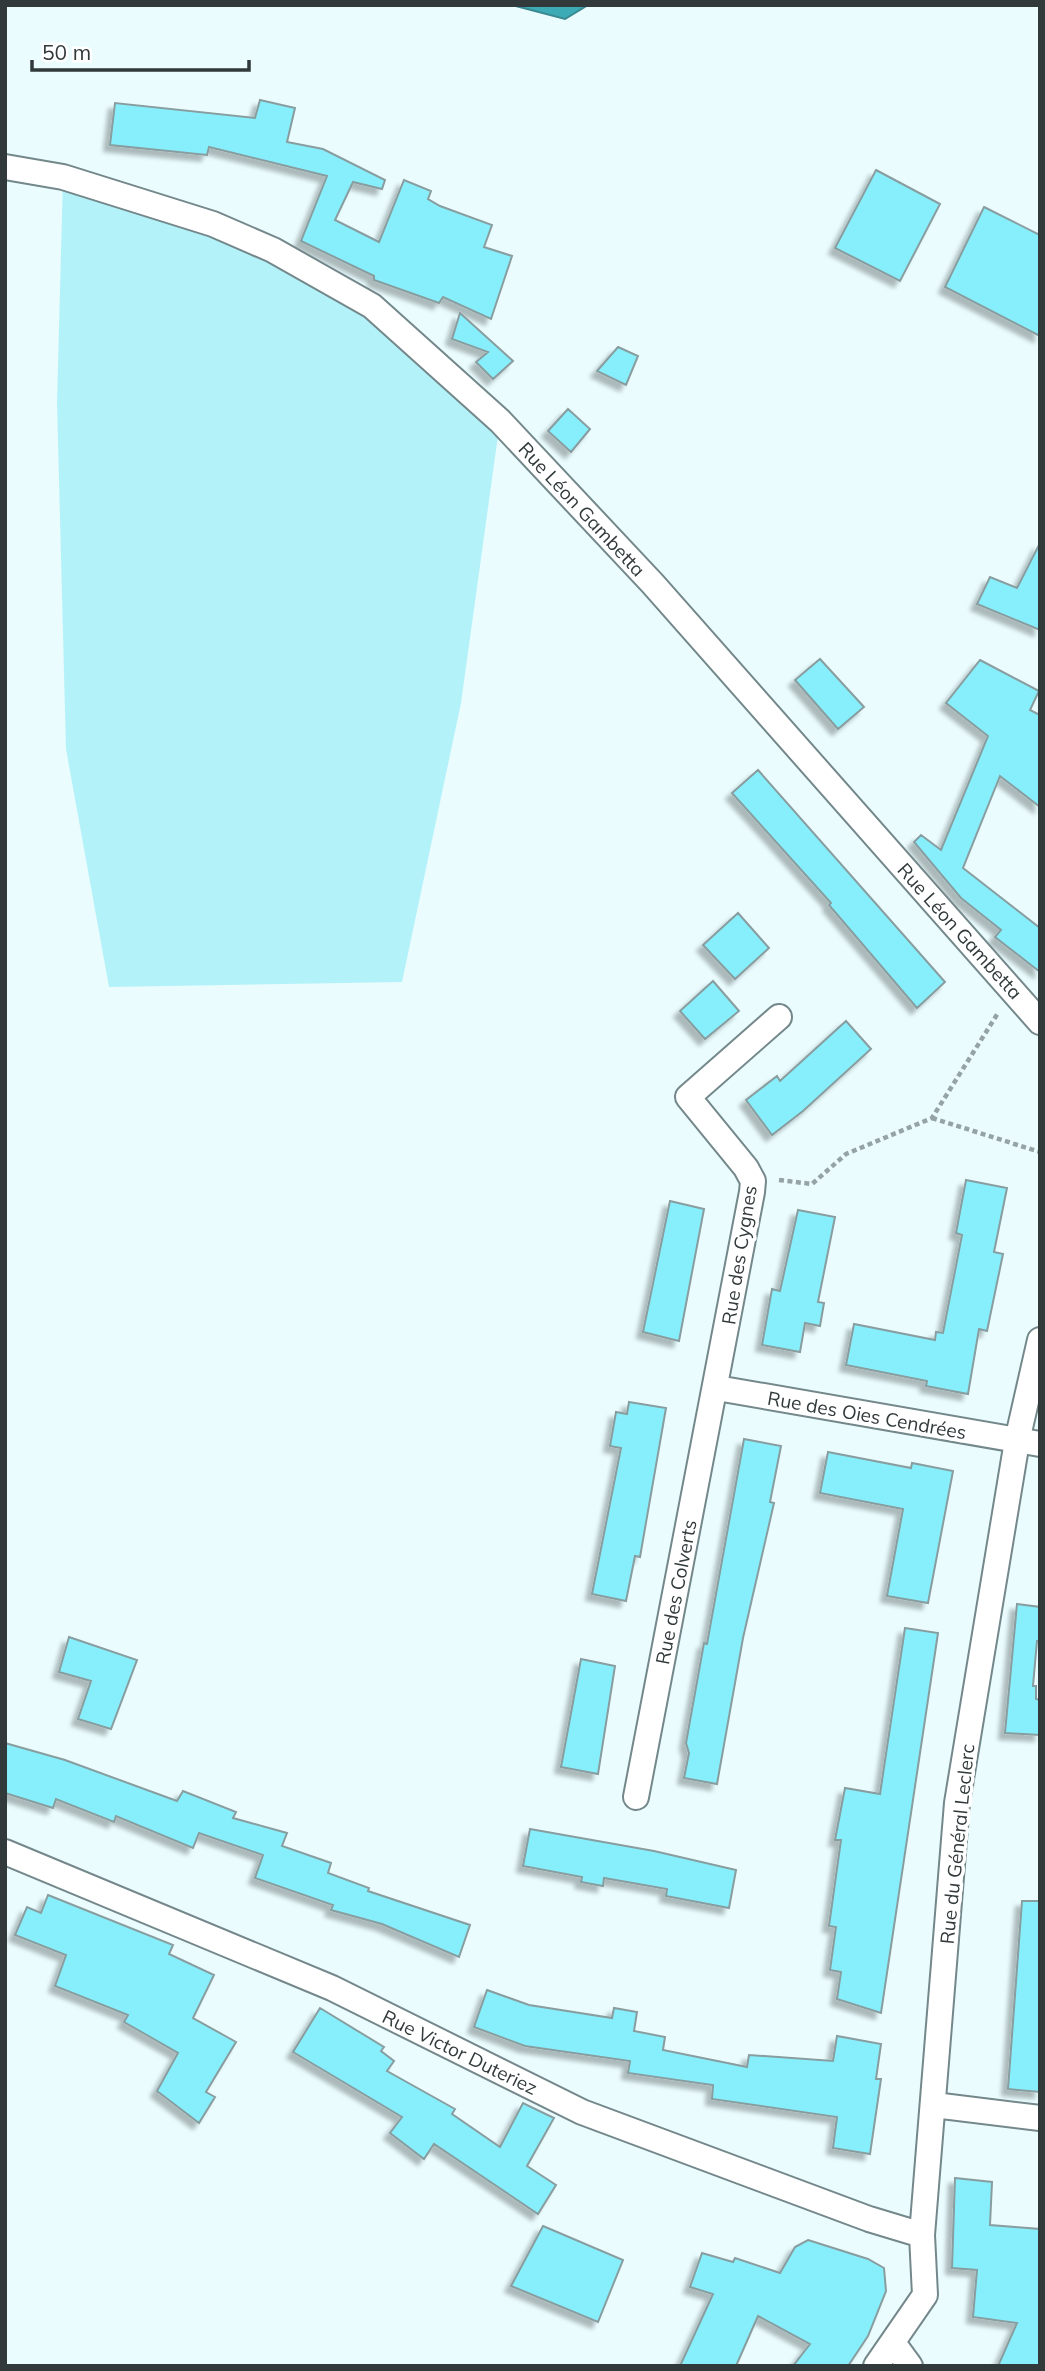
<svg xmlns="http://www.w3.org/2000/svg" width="1045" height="2371" font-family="Mulish,sans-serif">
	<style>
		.green { fill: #b4f2f9 }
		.water { fill: #3dabb6; stroke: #398991; stroke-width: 2 }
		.building { fill: #87effc; stroke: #889d9f; stroke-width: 2; filter: url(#shadow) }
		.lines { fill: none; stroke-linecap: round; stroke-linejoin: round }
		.street-casing { stroke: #74888b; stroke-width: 28 }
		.path { stroke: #95a3a4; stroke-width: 4.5; stroke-dasharray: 5 3.5; stroke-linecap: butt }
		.street { stroke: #fff; stroke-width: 24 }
		.labels { text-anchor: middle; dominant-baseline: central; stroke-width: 7; stroke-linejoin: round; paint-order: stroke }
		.street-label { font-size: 19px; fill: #31393a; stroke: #fff }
	</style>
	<defs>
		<filter id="shadow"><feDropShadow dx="-6" dy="6" stdDeviation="2" flood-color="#0004"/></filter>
	</defs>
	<rect width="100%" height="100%" fill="#eafcfe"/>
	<path class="green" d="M 63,177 L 213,224 L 372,306 L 500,421 L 461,703 L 402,982 L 109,987 L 66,749 L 57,403 Z"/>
	<path class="water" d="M 512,5 L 588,5 L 565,19 Z"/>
	<path class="building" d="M 260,100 L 295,108 L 287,142 L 323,149 L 385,180 L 382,189 L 353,182 L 335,220 L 379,242 L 404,180 L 431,191 L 428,199 L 440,206 L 492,225 L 484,247 L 512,256 L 491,319 L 443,297 L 439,303 L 374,280 L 374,276 L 301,241 L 327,176 L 209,147 L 207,155 L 110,145 L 115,103 L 255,118 Z
		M 876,170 L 940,204 L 900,281 L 835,248 Z
		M 984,207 L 1040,235 L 1040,336 L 945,287 Z
		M 460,313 L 513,361 L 493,379 L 476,362 L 488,352 L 452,339 Z
		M 618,347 L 638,356 L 626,385 L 597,371 Z
		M 568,409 L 590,429 L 571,452 L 548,431 Z
		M 1040,543 L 1040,630 L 977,604 L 990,577 L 1017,588 Z
		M 820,659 L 864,707 L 838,729 L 795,680 Z
		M 980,660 L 1039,691 L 1030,710 L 1040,715 L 1040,807 L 1000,776 L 963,868 L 1040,928 L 1040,972 L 995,937 L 1001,930 L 961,898 L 914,842 L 921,835 L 941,850 L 988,736 L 946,703 Z
		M 758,770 L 945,982 L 917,1008 L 829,905 L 831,903 L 732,793 Z
		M 738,913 L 769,948 L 735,979 L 703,945 Z
		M 713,981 L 739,1011 L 705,1039 L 680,1011 Z
		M 846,1021 L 871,1049 L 803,1111 L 772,1135 L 746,1100 L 777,1076 L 780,1081 Z
		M 966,1180 L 1007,1188 L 994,1252 L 1003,1254 L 987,1331 L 979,1329 L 968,1394 L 926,1386 L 927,1381 L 846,1365 L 854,1324 L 935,1340 L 936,1332 L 943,1333 L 962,1235 L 956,1233 Z
		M 670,1201 L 704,1209 L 679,1341 L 643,1332 Z
		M 798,1210 L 835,1217 L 818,1302 L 824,1303 L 820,1326 L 805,1323 L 800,1352 L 762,1345 L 772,1289 L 780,1291 Z
		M 629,1402 L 666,1408 L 640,1557 L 635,1556 L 626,1601 L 592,1594 L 621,1448 L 610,1446 L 616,1412 L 627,1414 Z
		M 744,1439 L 781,1446 L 770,1502 L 774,1503 L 743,1638 L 717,1784 L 684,1778 L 689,1753 L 686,1743 L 704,1643 L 707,1644 Z
		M 828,1452 L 911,1468 L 912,1463 L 953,1471 L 928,1603 L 887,1596 L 903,1509 L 820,1493 Z
		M 1017,1604 L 1040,1607 L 1040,1641 L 1037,1641 L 1033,1686 L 1036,1686 L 1036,1699 L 1040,1700 L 1040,1735 L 1005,1733 Z
		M 905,1628 L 938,1633 L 881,2013 L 837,1999 L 841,1972 L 830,1970 L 836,1927 L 829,1926 L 841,1840 L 835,1840 L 845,1788 L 880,1794 Z
		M 69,1637 L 137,1660 L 111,1729 L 78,1719 L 91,1681 L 59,1672 Z
		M 581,1659 L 615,1666 L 598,1774 L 561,1767 Z
		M 5,1743 L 65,1760 L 177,1801 L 183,1791 L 236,1812 L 233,1818 L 287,1833 L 282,1846 L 331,1863 L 328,1873 L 369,1888 L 368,1891 L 470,1925 L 459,1957 L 382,1924 L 331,1910 L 333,1905 L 255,1878 L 263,1855 L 199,1833 L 193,1848 L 116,1816 L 114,1822 L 56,1799 L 53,1808 L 5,1793 Z
		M 530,1829 L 654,1851 L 736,1870 L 729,1908 L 666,1896 L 667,1889 L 604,1878 L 603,1886 L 581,1882 L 582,1877 L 523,1866 Z
		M 48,1895 L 173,1945 L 169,1954 L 214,1975 L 193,2018 L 236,2042 L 206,2092 L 215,2097 L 199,2123 L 157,2091 L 178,2053 L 124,2022 L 128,2015 L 55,1986 L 66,1955 L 15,1935 L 27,1907 L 41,1913 Z
		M 1022,1901 L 1040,1901 L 1040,2092 L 1008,2089 Z
		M 487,1990 L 529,2005 L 612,2018 L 614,2008 L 637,2012 L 634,2031 L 665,2037 L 663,2050 L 747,2067 L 749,2055 L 833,2061 L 837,2036 L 881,2044 L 876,2079 L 881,2079 L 870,2154 L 833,2148 L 837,2117 L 712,2099 L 713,2085 L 628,2073 L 630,2061 L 525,2046 L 474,2027 Z
		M 320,2008 L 384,2047 L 381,2051 L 394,2061 L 387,2071 L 455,2109 L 452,2114 L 500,2147 L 523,2103 L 554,2118 L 527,2166 L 556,2185 L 538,2214 L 434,2144 L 424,2159 L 390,2133 L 402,2117 L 293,2052 Z
		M 955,2178 L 992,2182 L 990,2225 L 1040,2229 L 1040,2366 L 998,2366 L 1017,2323 L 973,2317 L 977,2270 L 952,2268 Z
		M 543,2226 L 623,2260 L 598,2322 L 511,2286 Z
		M 808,2240 L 868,2259 L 884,2268 L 886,2291 L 868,2336 L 848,2366 L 793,2366 L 810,2344 L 758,2316 L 736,2366 L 680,2366 L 713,2294 L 690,2287 L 702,2253 L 733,2262 L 735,2258 L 780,2273 L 795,2247 Z"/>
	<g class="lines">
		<g class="street-casing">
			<path id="street" d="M 5,167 L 63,177 L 213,224 L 273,250 L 372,306 L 500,421 L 653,584 L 1040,1022
				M 717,1388 L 1040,1444
				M 636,1797 L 752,1192 L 753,1181 L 746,1168 L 688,1097 L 779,1017
				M 5,1852 L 332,1988 L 582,2112 L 869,2219 L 922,2235
				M 934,2105 L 1040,2118
				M 894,2344 L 910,2366
				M 876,2366 L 925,2295 L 922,2235 L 957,1803 L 1017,1441 L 1040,1340"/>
		</g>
		<path class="path" d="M 932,1118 L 1040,1152
			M 779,1180 L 812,1184 L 846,1154 L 932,1118 L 998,1013"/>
		<use href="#street" class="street"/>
	</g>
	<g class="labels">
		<g class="street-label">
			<text transform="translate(582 509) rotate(47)">Rue Léon Gambetta</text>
			<text transform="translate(960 931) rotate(48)">Rue Léon Gambetta</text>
			<text transform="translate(739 1255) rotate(-81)">Rue des Cygnes</text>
			<text transform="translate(867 1415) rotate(10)">Rue des Oies Cendrées</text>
			<text transform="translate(676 1592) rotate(-79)">Rue des Colverts</text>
			<text transform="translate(957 1844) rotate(-84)">Rue du Général Leclerc</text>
			<text transform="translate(460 2052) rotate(26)">Rue Victor Duteriez</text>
		</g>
	</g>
	<rect width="1045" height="2371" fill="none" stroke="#31393a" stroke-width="14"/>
	<path d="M32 60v10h217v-10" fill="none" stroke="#31393a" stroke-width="3.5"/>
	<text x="42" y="60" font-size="21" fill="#31393a" stroke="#ffffff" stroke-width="5" paint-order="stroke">50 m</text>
</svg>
